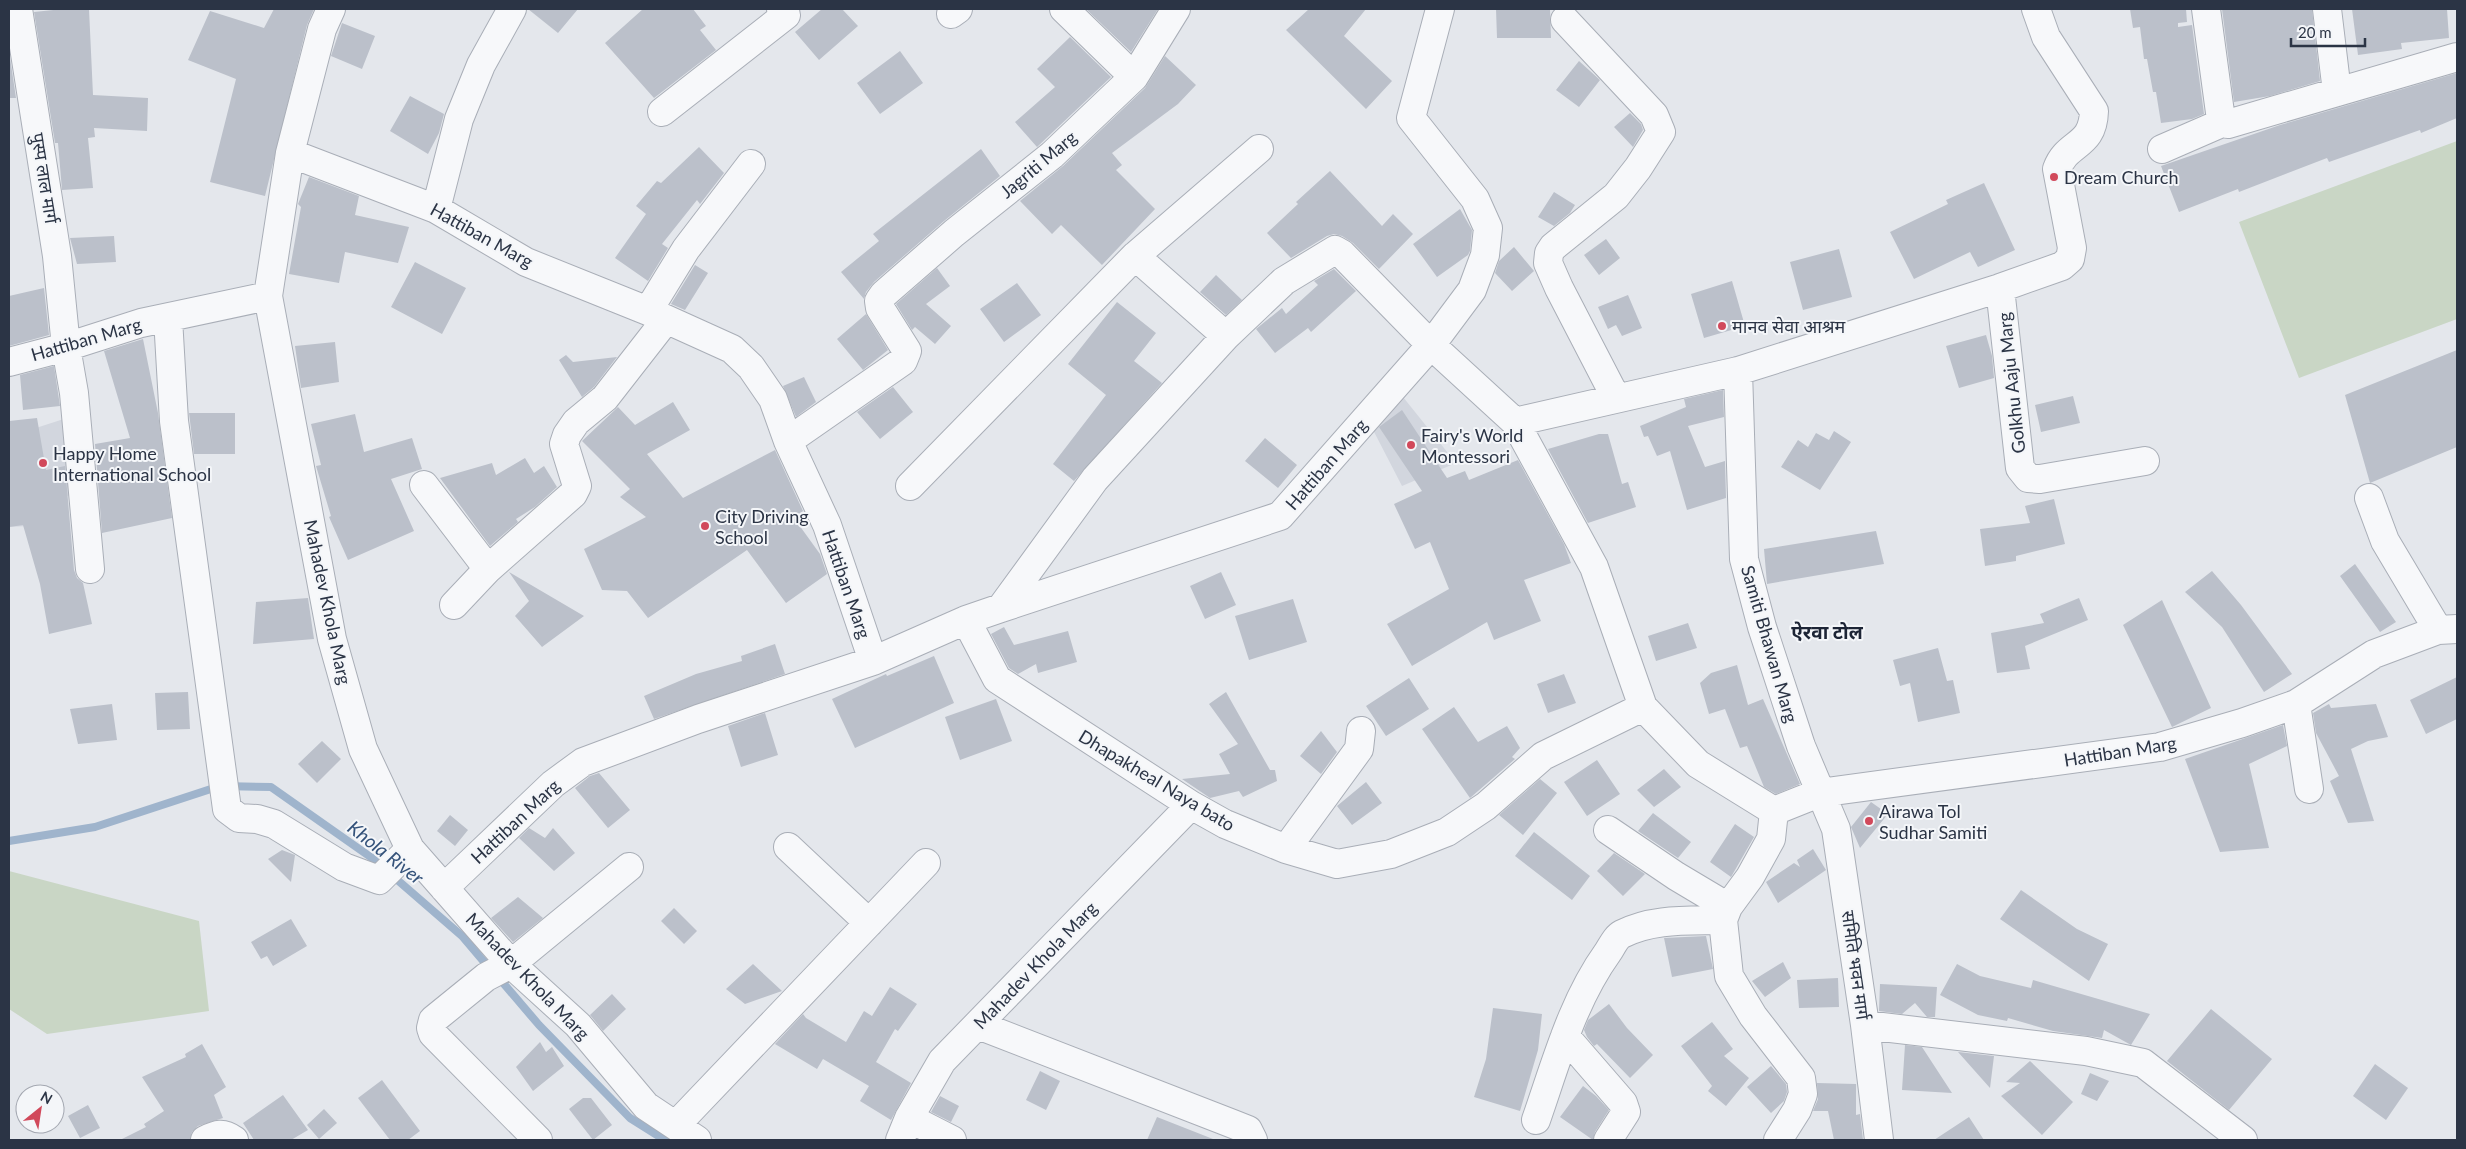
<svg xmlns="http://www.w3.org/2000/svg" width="2466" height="1149" font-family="Lato,'Noto Sans Devanagari',sans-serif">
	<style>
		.built { fill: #d2d6de }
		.green { fill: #c9d6c5 }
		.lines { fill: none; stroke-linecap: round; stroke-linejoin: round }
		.stream { stroke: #9fb4cc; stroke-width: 8 }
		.building { fill: #bbc0ca }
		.minor-casing { stroke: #a9aeb7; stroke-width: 30 }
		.minor { stroke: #f7f8fa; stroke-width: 28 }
		.poi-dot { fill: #d1495b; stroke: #f4f6f9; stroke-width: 2 }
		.labels { text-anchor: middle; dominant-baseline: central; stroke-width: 4; stroke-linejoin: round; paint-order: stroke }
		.street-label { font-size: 18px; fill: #2b3445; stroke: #f4f6f9 }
		.poi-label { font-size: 18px; fill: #2b3445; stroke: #f4f6f9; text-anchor: start }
		.neighbourhood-label { font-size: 19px; font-weight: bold; fill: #1d2536; stroke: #f4f6f9 }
		.water-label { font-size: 19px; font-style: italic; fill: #34527a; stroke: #f4f6f9 }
	</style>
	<rect width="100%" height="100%" fill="#e4e7ec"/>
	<path class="built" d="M 1403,397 L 1456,463 L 1402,486 L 1371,426 Z
		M 73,416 L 71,495 L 23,506 L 28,526 L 9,527 L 9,431 L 39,427 Z"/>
	<path class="green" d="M 2457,141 L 2457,319 L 2299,378 L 2239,222 Z
		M 9,871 L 199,921 L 209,1011 L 47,1034 L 9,1009 Z"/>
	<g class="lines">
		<path class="stream" d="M 9,841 L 95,827 L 220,786 L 271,787 L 372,858 L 462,936 L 490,969
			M 498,977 L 539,1025 L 630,1118 L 665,1140"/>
	</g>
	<path class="building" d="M 63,9 L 89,9 L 93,95 L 148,98 L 147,131 L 94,128 L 95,137 L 88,138 L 93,188 L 62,190 L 58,143 L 55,143 L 34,12 Z
		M 274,9 L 314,9 L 307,25 L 265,196 L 210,182 L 236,79 L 188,60 L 210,11 L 264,28 Z
		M 528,9 L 578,9 L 558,33 Z
		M 643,9 L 693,9 L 706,26 L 700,30 L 716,50 L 654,98 L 605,43 Z
		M 822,9 L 842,9 L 858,26 L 819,60 L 795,32 Z
		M 1086,9 L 1158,9 L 1131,52 Z
		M 1309,9 L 1366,9 L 1344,36 L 1392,81 L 1366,109 L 1286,30 Z
		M 1496,9 L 1550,9 L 1551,38 L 1497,38 Z
		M 2130,9 L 2186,9 L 2187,22 L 2178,23 L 2178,27 L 2192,25 L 2204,114 L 2192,119 L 2161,123 L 2156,92 L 2153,92 L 2147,59 L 2144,59 L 2140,27 L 2133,28 Z
		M 2222,9 L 2312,9 L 2320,81 L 2270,96 L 2234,102 Z
		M 2352,9 L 2447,9 L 2449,38 L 2401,43 L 2402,49 L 2358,55 Z
		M 342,23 L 375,36 L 362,69 L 331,56 Z
		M 1070,37 L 1111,77 L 1037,147 L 1015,122 L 1055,87 L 1037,69 Z
		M 9,51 L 16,98 L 9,98 Z
		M 900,51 L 923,83 L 880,114 L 857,83 Z
		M 1165,56 L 1196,85 L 1178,104 L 1112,153 L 1122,165 L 1116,170 L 1155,209 L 1102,265 L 1061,225 L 1052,234 L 1020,201 L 1063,166 L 1145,88 Z
		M 1579,61 L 1600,80 L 1579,107 L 1556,90 Z
		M 2457,73 L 2457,118 L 2421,133 L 2420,130 L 2329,162 L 2327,158 L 2239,192 L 2238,189 L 2179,212 L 2161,166 L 2280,125 Z
		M 410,96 L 444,114 L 439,133 L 428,154 L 390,131 Z
		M 1630,113 L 1641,124 L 1643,130 L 1633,147 L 1614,127 Z
		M 699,147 L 724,173 L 700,204 L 697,200 L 662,244 L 668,248 L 648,281 L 615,258 L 646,214 L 636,206 L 657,181 L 661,183 Z
		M 981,149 L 1000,176 L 944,221 L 874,282 L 866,292 L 864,299 L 841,272 L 879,241 L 873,234 Z
		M 1330,171 L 1382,226 L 1393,214 L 1413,234 L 1379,269 L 1353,243 L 1342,236 L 1334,234 L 1327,236 L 1291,258 L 1267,233 L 1298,204 L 1296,202 Z
		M 309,177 L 359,196 L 355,215 L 409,227 L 398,263 L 345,252 L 339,283 L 289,274 L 301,207 L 298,204 Z
		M 1984,183 L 2015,250 L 1978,267 L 1970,252 L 1914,279 L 1890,232 L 1948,204 L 1946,200 Z
		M 1554,192 L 1575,205 L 1570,213 L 1554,226 L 1538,217 Z
		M 1460,209 L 1472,230 L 1470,251 L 1468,255 L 1437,277 L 1413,244 Z
		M 114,236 L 116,262 L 77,264 L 70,238 Z
		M 1606,239 L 1620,258 L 1599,275 L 1584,255 Z
		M 1514,247 L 1534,271 L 1512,291 L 1495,273 L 1499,261 Z
		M 1839,249 L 1852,297 L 1803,310 L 1790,262 Z
		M 415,262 L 466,288 L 442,334 L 391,307 Z
		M 695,265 L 708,273 L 685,310 L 671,304 Z
		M 937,268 L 950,286 L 926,304 L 951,326 L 935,344 L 915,327 L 912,330 L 896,304 Z
		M 1334,269 L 1356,291 L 1311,332 L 1308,328 L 1275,353 L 1256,329 L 1282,308 L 1286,314 L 1318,285 L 1314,281 Z
		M 1216,275 L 1242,300 L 1226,315 L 1200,292 Z
		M 1732,281 L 1745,326 L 1704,338 L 1691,294 Z
		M 1017,283 L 1041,315 L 1004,342 L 980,309 Z
		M 44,288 L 49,335 L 9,346 L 9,296 Z
		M 1628,295 L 1642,328 L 1622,336 L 1616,325 L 1608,329 L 1598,307 Z
		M 1117,302 L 1156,333 L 1134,361 L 1162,383 L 1074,481 L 1053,464 L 1106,395 L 1068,364 Z
		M 866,314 L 888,350 L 863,370 L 837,339 Z
		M 1986,335 L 1992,356 L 1994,378 L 1959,388 L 1946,346 Z
		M 143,339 L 158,413 L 172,518 L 102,533 L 95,444 L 130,438 L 104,351 Z
		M 335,342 L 339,382 L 301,388 L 295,346 Z
		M 2457,350 L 2457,447 L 2370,483 L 2345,395 Z
		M 566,355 L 573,362 L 617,357 L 594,387 L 582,397 L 559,360 Z
		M 54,366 L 60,406 L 23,410 L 20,375 Z
		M 804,377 L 816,402 L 796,417 L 783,386 Z
		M 893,387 L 913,412 L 880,439 L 857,412 Z
		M 1723,390 L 1724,417 L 1688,426 L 1705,467 L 1725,461 L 1726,498 L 1687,510 L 1670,451 L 1657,456 L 1648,436 L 1644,437 L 1640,426 L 1686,407 L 1684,399 Z
		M 2073,396 L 2080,423 L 2041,432 L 2035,405 Z
		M 673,402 L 690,430 L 647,454 L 683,498 L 775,450 L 803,511 L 794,518 L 820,554 L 827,574 L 786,603 L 747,550 L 648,618 L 627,591 L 602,590 L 584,549 L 646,517 L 620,497 L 630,489 L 582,441 L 618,407 L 635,425 Z
		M 1402,410 L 1447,478 L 1465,471 L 1469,480 L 1518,460 L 1564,544 L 1571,563 L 1524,580 L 1541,621 L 1494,640 L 1487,622 L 1412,666 L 1387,624 L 1449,589 L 1430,542 L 1415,549 L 1394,504 L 1422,491 L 1379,427 Z
		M 189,413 L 235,413 L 235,454 L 194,454 Z
		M 355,414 L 364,452 L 412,438 L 422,469 L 391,479 L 414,531 L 348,560 L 329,517 L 331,516 L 316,466 L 321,465 L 311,424 Z
		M 37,418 L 46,470 L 65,466 L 74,570 L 77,578 L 83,583 L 92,624 L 49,634 L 40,584 L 23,525 L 9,527 L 9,421 Z
		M 1834,431 L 1851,442 L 1820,490 L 1781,467 L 1798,440 L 1808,447 L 1816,433 L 1829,440 Z
		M 1599,434 L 1608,434 L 1622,484 L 1628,482 L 1636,507 L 1588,523 L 1548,449 Z
		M 1265,438 L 1297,465 L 1278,488 L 1245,461 Z
		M 525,458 L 534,473 L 544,466 L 557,487 L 535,507 L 516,519 L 518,522 L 490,546 L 440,478 L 492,463 L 496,475 Z
		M 2054,499 L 2065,544 L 2016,556 L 2016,561 L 1985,566 L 1980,529 L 2030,523 L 2025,506 Z
		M 1876,531 L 1884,564 L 1767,584 L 1764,549 Z
		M 2355,564 L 2396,622 L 2380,632 L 2340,576 Z
		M 2212,571 L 2241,605 L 2292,674 L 2264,692 L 2222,627 L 2185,592 Z
		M 509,572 L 584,616 L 542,647 L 515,616 L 529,601 Z
		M 1221,572 L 1236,605 L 1205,619 L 1190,586 Z
		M 308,598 L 314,639 L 253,644 L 256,602 Z
		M 2079,598 L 2088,620 L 2025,646 L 2030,669 L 1997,673 L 1991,633 L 2044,623 L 2040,614 Z
		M 1293,599 L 1307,642 L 1249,660 L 1235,616 Z
		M 2162,600 L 2211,708 L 2172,727 L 2123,625 Z
		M 1688,623 L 1697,648 L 1656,661 L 1648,636 Z
		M 1004,627 L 1014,645 L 1068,631 L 1077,662 L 1038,673 L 1036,664 L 1018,674 L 1009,668 L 991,634 Z
		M 775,644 L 785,674 L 654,719 L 644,696 L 696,674 L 742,661 L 741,656 Z
		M 1938,648 L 1947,681 L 1953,680 L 1960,713 L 1918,722 L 1910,683 L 1900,686 L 1893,660 Z
		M 934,656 L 954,703 L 855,748 L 832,699 L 886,674 L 887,676 Z
		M 1737,665 L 1748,705 L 1763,699 L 1800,784 L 1776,794 L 1764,787 L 1747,746 L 1740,748 L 1725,709 L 1709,714 L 1700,683 L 1711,673 Z
		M 1564,674 L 1576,703 L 1548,713 L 1537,684 Z
		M 2457,677 L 2457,719 L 2426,734 L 2410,700 Z
		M 1409,678 L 1429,709 L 1386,736 L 1366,706 Z
		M 188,692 L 190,729 L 157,730 L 155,693 Z
		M 1226,692 L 1270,770 L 1275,770 L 1277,781 L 1243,797 L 1239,791 L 1210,798 L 1182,779 L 1230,774 L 1219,754 L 1238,744 L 1209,704 Z
		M 996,699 L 1012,741 L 960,760 L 945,717 Z
		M 112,704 L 117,740 L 78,744 L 70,709 Z
		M 2329,704 L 2331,708 L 2376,704 L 2388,737 L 2368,741 L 2351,749 L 2374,821 L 2348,823 L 2330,781 L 2339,776 L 2316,733 L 2313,713 Z
		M 1454,707 L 1478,742 L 1507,726 L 1520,748 L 1512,757 L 1515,759 L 1470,798 L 1422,729 Z
		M 765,713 L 778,755 L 741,767 L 728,726 Z
		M 2283,725 L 2287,746 L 2249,764 L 2269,848 L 2220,852 L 2185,759 Z
		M 1321,731 L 1337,752 L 1321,774 L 1300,756 Z
		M 322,741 L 341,759 L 317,783 L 298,764 Z
		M 1597,760 L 1620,794 L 1587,816 L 1564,782 Z
		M 1664,769 L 1681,787 L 1654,807 L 1637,790 Z
		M 599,773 L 630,810 L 608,828 L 575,788 L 590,776 Z
		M 1540,779 L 1557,793 L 1523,835 L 1499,815 Z
		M 1366,782 L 1382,803 L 1352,825 L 1337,806 Z
		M 1871,802 L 1888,814 L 1860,848 L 1851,827 Z
		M 1653,813 L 1691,842 L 1678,858 L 1638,831 Z
		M 450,815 L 468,830 L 455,846 L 437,831 Z
		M 1735,824 L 1754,837 L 1731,877 L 1710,862 Z
		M 529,828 L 545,838 L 553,828 L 575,853 L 554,871 L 519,838 Z
		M 1534,832 L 1590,876 L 1572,900 L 1515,856 Z
		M 1813,849 L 1826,870 L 1778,903 L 1766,882 L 1794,863 L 1800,867 L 1797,860 Z
		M 282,850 L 295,855 L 291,882 L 268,859 Z
		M 1614,853 L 1645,874 L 1623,896 L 1597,871 Z
		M 2021,890 L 2077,929 L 2108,944 L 2089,981 L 2000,919 Z
		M 518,897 L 543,918 L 513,942 L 491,918 Z
		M 674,908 L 697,931 L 684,944 L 661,921 Z
		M 291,919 L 307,946 L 273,966 L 267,956 L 261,959 L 251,942 Z
		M 1706,936 L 1713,969 L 1672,977 L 1664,938 Z
		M 1783,962 L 1791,978 L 1765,997 L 1752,981 Z
		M 753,964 L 782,991 L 745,1004 L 726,989 Z
		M 1957,964 L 1980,976 L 2031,988 L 2033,980 L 2150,1014 L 2131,1045 L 2104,1030 L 2102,1038 L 2053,1031 L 2008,1018 L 2007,1021 L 1978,1015 L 1940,995 Z
		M 1838,978 L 1839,1007 L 1799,1008 L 1797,980 Z
		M 1880,984 L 1937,987 L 1935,1017 L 1927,1017 L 1915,1003 L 1902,1014 L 1879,1011 Z
		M 890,987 L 917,1004 L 898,1031 L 895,1029 L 876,1062 L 911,1083 L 891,1120 L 860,1101 L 869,1086 L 823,1059 L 817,1069 L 775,1044 L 803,1014 L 806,1018 L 846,1042 L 864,1011 L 872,1016 Z
		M 612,994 L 626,1009 L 603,1031 L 590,1015 Z
		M 1609,1004 L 1627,1028 L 1653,1055 L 1630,1078 L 1597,1044 L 1594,1046 L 1587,1037 L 1584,1030 L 1588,1020 Z
		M 1493,1008 L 1542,1014 L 1538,1050 L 1520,1111 L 1474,1097 L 1486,1059 Z
		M 2211,1009 L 2272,1059 L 2229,1110 L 2167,1061 Z
		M 1712,1022 L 1733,1049 L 1724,1056 L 1749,1078 L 1726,1106 L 1708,1091 L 1712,1086 L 1681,1046 Z
		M 540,1042 L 546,1052 L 552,1047 L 564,1066 L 533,1091 L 516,1067 Z
		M 202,1044 L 226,1087 L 214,1095 L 223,1118 L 198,1126 L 192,1132 L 190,1140 L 120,1140 L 146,1127 L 144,1124 L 164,1111 L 142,1077 L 186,1057 L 185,1054 Z
		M 1905,1045 L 1922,1047 L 1952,1093 L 1902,1090 Z
		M 1958,1052 L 1994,1056 L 1990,1088 Z
		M 2030,1061 L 2073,1102 L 2042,1135 L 2001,1096 L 2020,1083 L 2006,1082 Z
		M 2375,1064 L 2408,1088 L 2386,1120 L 2353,1096 Z
		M 1771,1066 L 1786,1084 L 1787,1092 L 1784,1101 L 1771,1113 L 1747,1087 Z
		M 1040,1071 L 1060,1081 L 1046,1110 L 1026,1100 Z
		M 2090,1073 L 2109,1081 L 2097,1101 L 2081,1094 Z
		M 382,1080 L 420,1131 L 408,1140 L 390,1140 L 358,1098 Z
		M 1817,1083 L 1856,1084 L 1856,1115 L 1860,1114 L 1863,1140 L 1834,1140 L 1828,1111 L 1813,1111 L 1818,1099 Z
		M 1583,1086 L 1596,1096 L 1609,1110 L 1595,1132 L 1593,1140 L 1560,1117 Z
		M 283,1095 L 308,1130 L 291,1140 L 254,1140 L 243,1123 Z
		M 940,1096 L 959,1106 L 951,1122 L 931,1112 Z
		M 583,1098 L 591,1098 L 612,1125 L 593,1140 L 569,1109 Z
		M 88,1105 L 100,1128 L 80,1138 L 68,1116 Z
		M 324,1109 L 337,1123 L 319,1139 L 307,1125 Z
		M 1157,1117 L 1213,1139 L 1213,1140 L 1147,1140 Z
		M 1969,1117 L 1984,1140 L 1934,1140 Z"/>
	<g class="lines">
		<g class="minor-casing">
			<path id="minor" d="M 18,9 L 57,256 L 66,347 L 74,393 L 90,569
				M 331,9 L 322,29 L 290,153 L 268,296 L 332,639 L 363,749 L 410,849 L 511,964 L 578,1025 L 646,1106 L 697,1140
				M 1064,9 L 1134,77
				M 2206,9 L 2221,120 L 2228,124 L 2457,57
				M 2327,9 L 2337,92
				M 951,14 L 958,9
				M 1565,20 L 1654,115 L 1661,132 L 1638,168 L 1616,196 L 1553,247 L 1549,253 L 1548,263 L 1559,288 L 1616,398
				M 662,112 L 786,15 L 781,9
				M 2162,149 L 2224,122
				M 290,153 L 436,209 L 526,262 L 648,311 L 732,349 L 751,367 L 773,399 L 788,441 L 827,525 L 873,661
				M 436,209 L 459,119 L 481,65 L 512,9
				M 1135,256 L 1226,336
				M 2000,288 L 2062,266 L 2070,259 L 2072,248 L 2057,169 C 2067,141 2093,148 2094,111 L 2046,37 L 2036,9
				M 648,311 L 686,249 L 751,164
				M 168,318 L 174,421 L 227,809 L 239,818 L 257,819 L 274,824 L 344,867 L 379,880 L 410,849
				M 9,362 L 66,347 L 141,323 L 268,296
				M 1738,371 L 1744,559 L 1762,627 L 1801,746 L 1836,829 L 1865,1025 L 1879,1140
				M 1515,422 L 1738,371 L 2000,288 L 2020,468 L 2028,478 L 2040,479 L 2145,461
				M 788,441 L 903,361 L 907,351 L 880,308 L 879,301 L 884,294 L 954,233 L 1052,155 L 1134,77 L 1176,9
				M 424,485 L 488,569
				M 910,486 L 1135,256 L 1259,149
				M 2369,498 L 2385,541 L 2438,630
				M 454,605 L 488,569 L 573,494 L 577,486 L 564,444 L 567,435 L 576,422 L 605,398 L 665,321
				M 1001,608 L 1095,479 L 1226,336 L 1284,281 L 1335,250 L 1342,254 L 1431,345 L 1515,422 L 1594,567 L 1643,707
				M 966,620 L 997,679 L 1191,805 L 1225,824 L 1286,849 L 1337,864 L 1391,854 L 1447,832 L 1486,806 L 1543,756 L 1643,707 L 1698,764 L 1774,811 L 1819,793 L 2160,747 L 2242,723 L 2296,704 L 2374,654 L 2438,630 L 2457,629
				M 2296,704 L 2309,789
				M 1774,811 L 1771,839 L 1750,877 L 1728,907 L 1723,920 L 1729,976 L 1753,1016 L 1801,1078 L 1803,1094 L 1797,1110 L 1778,1140
				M 1608,830 L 1676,876 L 1728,907
				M 788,847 L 869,923
				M 1286,849 L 1359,749 L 1361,731
				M 444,888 L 553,784 L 583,762 L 698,719 L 873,661 L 966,620 L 1001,608 L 1280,516 L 1431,345 L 1472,290 L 1485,255 L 1488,228 L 1475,199 L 1411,118 L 1440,9
				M 978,1025 L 1233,1124 L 1248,1130 L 1253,1140
				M 1865,1025 L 2086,1051 L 2143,1063 L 2243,1140
				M 1565,1036 L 1623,1103 L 1626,1112 L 1608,1140
				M 909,1118 L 952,1140
				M 1536,1120 C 1556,1063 1572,1002 1608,952 C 1612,946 1616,937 1622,934 C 1653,918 1689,921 1723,920
				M 676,1125 L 926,863
				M 205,1140 C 217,1134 223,1132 234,1140
				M 538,1140 L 433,1034 L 431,1028 L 433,1020 L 486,977 L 511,964 L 629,867
				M 900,1140 L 909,1118 L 942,1061 L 1191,805"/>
		</g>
		<use href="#minor" class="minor"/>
	</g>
	<g class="poi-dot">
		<circle cx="2054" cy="177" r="5"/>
		<circle cx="1722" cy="326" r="5"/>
		<circle cx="1411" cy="445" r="5"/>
		<circle cx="43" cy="463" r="5"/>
		<circle cx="705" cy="526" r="5"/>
		<circle cx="1869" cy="821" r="5"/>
	</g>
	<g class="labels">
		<g class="street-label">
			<text transform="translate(1038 164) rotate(-40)">Jagriti Marg</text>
			<text transform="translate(45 178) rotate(81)">पुस्प लाल मार्ग</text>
			<text transform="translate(482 235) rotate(29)">Hattiban Marg</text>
			<text transform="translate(86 339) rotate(-16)">Hattiban Marg</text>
			<text transform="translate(2011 383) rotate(-96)">Golkhu Aaju Marg</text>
			<text transform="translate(1326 464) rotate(-49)">Hattiban Marg</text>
			<text transform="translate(847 584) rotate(71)">Hattiban Marg</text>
			<text transform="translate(328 602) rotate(78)">Mahadev Khola Marg</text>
			<text transform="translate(1770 644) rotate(74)">Samiti Bhawan Marg</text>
			<text transform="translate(2120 751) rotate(-9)">Hattiban Marg</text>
			<text transform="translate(1157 780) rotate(31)">Dhapakheal Naya bato</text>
			<text transform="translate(515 821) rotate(-43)">Hattiban Marg</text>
			<text transform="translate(1035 965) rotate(-46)">Mahadev Khola Marg</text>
			<text transform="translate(1856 965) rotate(82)">समिति भवन मार्ग</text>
			<text transform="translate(528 976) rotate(46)">Mahadev Khola Marg</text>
		</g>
		<g class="poi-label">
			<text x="2064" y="177">Dream Church</text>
			<text x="1732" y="326">मानव सेवा आश्रम</text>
			<text x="1421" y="435">Fairy's World<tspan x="1421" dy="21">Montessori</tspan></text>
			<text x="53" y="453">Happy Home<tspan x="53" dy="21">International School</tspan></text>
			<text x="715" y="516">City Driving<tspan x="715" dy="21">School</tspan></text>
			<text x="1879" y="811">Airawa Tol<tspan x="1879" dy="21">Sudhar Samiti</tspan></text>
		</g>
		<g class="neighbourhood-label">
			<text x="1827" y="631">ऐरवा टोल</text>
		</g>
		<g class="water-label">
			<text transform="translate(386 852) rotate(38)">Khola River</text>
		</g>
	</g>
	<rect width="2466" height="1149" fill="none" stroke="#2b3445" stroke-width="20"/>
	<g transform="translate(40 1109) rotate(30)"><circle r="24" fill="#f4f6f9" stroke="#a4a8b1"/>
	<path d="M0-4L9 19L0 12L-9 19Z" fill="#d1495b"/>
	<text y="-8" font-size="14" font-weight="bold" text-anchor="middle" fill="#2b3445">N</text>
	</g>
	<path d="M2291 38v8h74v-8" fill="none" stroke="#2b3445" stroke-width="2.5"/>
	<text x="2298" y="38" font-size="15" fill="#2b3445" stroke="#f4f6f9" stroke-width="4" paint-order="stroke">20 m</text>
</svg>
